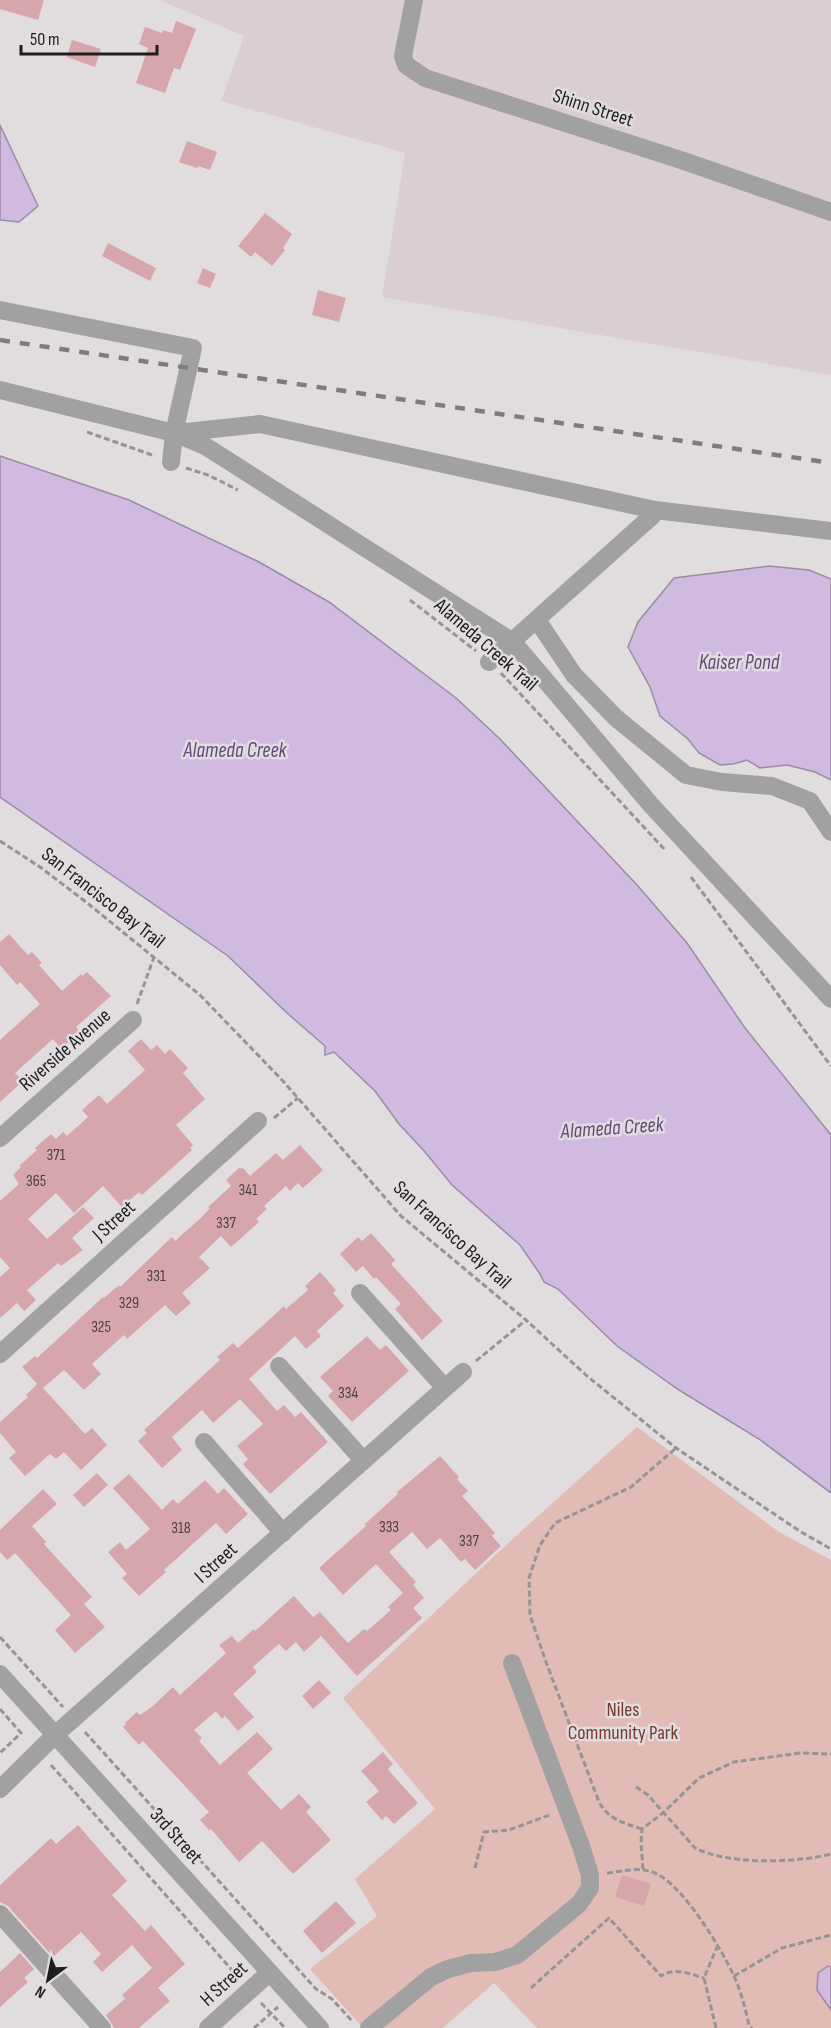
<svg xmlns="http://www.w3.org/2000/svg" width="831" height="2028" font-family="'Sofia Sans Condensed',sans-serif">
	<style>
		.built { fill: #dbced3 }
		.green { fill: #e1bbb4 }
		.water { fill: #d0badf; stroke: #9b8ba5; stroke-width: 1.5 }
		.building { fill: #d6a6ac }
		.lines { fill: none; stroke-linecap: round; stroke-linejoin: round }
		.path { stroke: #979495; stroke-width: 3; stroke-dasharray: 6 3; stroke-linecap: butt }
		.minor { stroke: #a2a1a2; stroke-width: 18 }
		.rail { stroke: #7e7c7d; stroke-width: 4.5; stroke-dasharray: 10 10; stroke-linecap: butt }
		.labels { text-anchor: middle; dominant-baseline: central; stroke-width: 5; stroke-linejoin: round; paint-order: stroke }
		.number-label { font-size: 16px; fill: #4d4042 }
		.street-label { font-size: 20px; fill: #1f1e1e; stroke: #e1dddf }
		.park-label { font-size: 20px; fill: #773a30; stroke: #e1dddf }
		.water-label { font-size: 21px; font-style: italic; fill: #68497b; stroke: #e1dddf }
	</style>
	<rect width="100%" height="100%" fill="#e1dddf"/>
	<path class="built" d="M 159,0 L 831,0 L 831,375 L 382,297 L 405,153 L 221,101 L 244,36 Z"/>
	<path class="green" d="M 637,1427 L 779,1532 L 831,1560 L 831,2028 L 537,2028 L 494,1983 L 443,2028 L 363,2028 L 310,1969 L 377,1916 L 355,1879 L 435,1809 L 343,1698 L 517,1535 Z"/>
	<path class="water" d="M 0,125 L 38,206 L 19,222 L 0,220 Z
		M 0,456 L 129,500 L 259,562 L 329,602 L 456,698 L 499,738 L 638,886 L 687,943 L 745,1028 L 831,1135 L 831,1493 L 759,1439 L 679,1390 L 617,1346 L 558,1289 L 544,1282 L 540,1274 L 520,1245 L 452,1185 L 425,1152 L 399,1124 L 375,1091 L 334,1052 L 325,1055 L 325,1046 L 287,1013 L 228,956 L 0,797 Z
		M 769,566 L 809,570 L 831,579 L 831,780 L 815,772 L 787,765 L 760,768 L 747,760 L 733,764 L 720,765 L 699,753 L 688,739 L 660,716 L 650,687 L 628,647 L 638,622 L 674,578 Z
		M 828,1966 L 831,1967 L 831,2010 L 817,1990 L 818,1973 Z"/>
	<path class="building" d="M 0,0 L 44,0 L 38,20 L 0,9 Z
		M 176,21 L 196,29 L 180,70 L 174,68 L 165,93 L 136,83 L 148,48 L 139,44 L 145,27 L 162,33 L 163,30 L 172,33 Z
		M 72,40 L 101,49 L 95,67 L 67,57 Z
		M 187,141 L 217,152 L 210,170 L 198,166 L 197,168 L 179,162 Z
		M 265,213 L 292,234 L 283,248 L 285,250 L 272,266 L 255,252 L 251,257 L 238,246 Z
		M 108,243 L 156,268 L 150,281 L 102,256 Z
		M 203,268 L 216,274 L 210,288 L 197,283 Z
		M 318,290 L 346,298 L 339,322 L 312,315 Z
		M 9,934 L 28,955 L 32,952 L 42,963 L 39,965 L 62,991 L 81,974 L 82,976 L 87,972 L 111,996 L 76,1027 L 80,1032 L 61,1049 L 53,1039 L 15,1073 L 23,1081 L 0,1102 L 0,1040 L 40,1004 L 20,982 L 17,985 L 0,965 L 0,942 Z
		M 141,1039 L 151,1050 L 157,1045 L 165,1054 L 170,1049 L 188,1068 L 183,1073 L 205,1099 L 176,1125 L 193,1145 L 190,1148 L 192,1150 L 142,1195 L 139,1192 L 122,1207 L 103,1186 L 74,1213 L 56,1193 L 28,1219 L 47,1239 L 83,1207 L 94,1218 L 72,1238 L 83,1250 L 61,1266 L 58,1263 L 27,1290 L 36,1300 L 24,1311 L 17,1303 L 0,1318 L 0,1277 L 10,1268 L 0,1257 L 0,1201 L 19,1184 L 13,1175 L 21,1167 L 19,1166 L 37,1150 L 35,1148 L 51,1134 L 56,1139 L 63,1132 L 67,1136 L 88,1117 L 82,1110 L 99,1095 L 107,1104 L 145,1070 L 128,1051 Z
		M 300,1145 L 323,1170 L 303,1188 L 298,1183 L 290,1191 L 286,1186 L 264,1206 L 267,1209 L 256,1219 L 259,1222 L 231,1247 L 221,1236 L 199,1257 L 210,1268 L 182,1293 L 191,1303 L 176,1316 L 165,1305 L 127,1339 L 124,1335 L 92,1364 L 101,1374 L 84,1390 L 64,1370 L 43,1388 L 85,1434 L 92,1428 L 107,1445 L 81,1470 L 64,1452 L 56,1459 L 50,1454 L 25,1476 L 9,1458 L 16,1452 L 0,1433 L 0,1422 L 28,1397 L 26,1395 L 37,1384 L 22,1367 L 35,1356 L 37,1358 L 103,1297 L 104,1298 L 119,1285 L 120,1287 L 172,1237 L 175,1241 L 203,1216 L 210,1208 L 208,1207 L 231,1186 L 226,1180 L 240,1167 L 241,1169 L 243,1168 L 250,1176 L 276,1153 L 283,1160 Z
		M 371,1233 L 395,1260 L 391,1264 L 443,1321 L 422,1340 L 395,1309 L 401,1304 L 376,1277 L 374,1279 L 363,1266 L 356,1272 L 340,1254 L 358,1237 L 362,1241 Z
		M 320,1272 L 336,1290 L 333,1293 L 344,1306 L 317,1331 L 321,1336 L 306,1349 L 295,1336 L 249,1379 L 277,1411 L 284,1405 L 295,1417 L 301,1412 L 328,1442 L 270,1494 L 243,1464 L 248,1459 L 237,1446 L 263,1424 L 240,1399 L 213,1423 L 202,1410 L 172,1437 L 182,1450 L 162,1468 L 138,1441 L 147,1433 L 144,1430 L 220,1360 L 217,1357 L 233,1343 L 238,1348 L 284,1306 L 286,1309 L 308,1290 L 305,1286 Z
		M 367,1336 L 380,1350 L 386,1345 L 409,1371 L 352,1422 L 328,1396 L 333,1391 L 320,1377 Z
		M 440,1456 L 459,1477 L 457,1479 L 468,1491 L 462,1496 L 495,1533 L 492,1536 L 501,1546 L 475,1570 L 465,1559 L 461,1562 L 440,1538 L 427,1549 L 412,1532 L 389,1552 L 416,1582 L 413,1585 L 424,1598 L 413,1608 L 422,1618 L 357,1676 L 321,1636 L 304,1652 L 296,1642 L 286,1651 L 279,1644 L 253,1667 L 257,1672 L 233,1694 L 254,1717 L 238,1731 L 225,1716 L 222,1719 L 216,1711 L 194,1730 L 202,1738 L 199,1741 L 220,1765 L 257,1732 L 273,1749 L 247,1773 L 281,1810 L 299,1794 L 311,1807 L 306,1812 L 331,1840 L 293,1874 L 262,1841 L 239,1862 L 211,1829 L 209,1830 L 200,1820 L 209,1812 L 143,1741 L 139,1745 L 123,1727 L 126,1724 L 125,1723 L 137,1712 L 140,1715 L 153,1706 L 173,1687 L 180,1695 L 226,1653 L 219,1645 L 232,1636 L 238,1643 L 254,1629 L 255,1631 L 294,1596 L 313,1617 L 320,1612 L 348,1643 L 364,1629 L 367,1631 L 391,1610 L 388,1607 L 403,1593 L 376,1564 L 343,1595 L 319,1568 L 366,1526 L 365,1524 L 398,1494 L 397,1492 Z
		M 97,1473 L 108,1485 L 84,1507 L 73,1495 Z
		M 129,1474 L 162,1510 L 173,1499 L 178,1504 L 205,1480 L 218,1494 L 224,1488 L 248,1514 L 226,1534 L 216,1523 L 164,1570 L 166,1572 L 139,1596 L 122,1578 L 127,1574 L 108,1552 L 120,1542 L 126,1550 L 150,1529 L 113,1488 Z
		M 43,1489 L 57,1504 L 32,1526 L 46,1542 L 44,1544 L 92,1597 L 84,1604 L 105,1627 L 75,1653 L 55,1630 L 71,1615 L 15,1553 L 7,1560 L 0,1552 L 0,1530 Z
		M 319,1680 L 331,1693 L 313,1709 L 302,1696 Z
		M 383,1752 L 393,1764 L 388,1769 L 391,1773 L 418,1803 L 394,1824 L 386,1816 L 382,1820 L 366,1802 L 379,1791 L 361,1771 Z
		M 78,1825 L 127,1881 L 112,1895 L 145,1931 L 151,1925 L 185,1964 L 158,1988 L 170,2001 L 139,2028 L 114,2028 L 106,2015 L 125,1999 L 122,1995 L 152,1968 L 132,1945 L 102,1972 L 93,1962 L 101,1954 L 81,1932 L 53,1957 L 8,1906 L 0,1902 L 0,1885 L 51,1838 L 56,1844 Z
		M 622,1875 L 651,1884 L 644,1906 L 615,1897 Z
		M 336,1901 L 356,1923 L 322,1953 L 303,1931 Z
		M 20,1953 L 34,1969 L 24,1978 L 28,1982 L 0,2007 L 0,1972 Z"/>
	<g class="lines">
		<path class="path" d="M 87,432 L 155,456
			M 186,468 L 208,475 L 238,490
			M 410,600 L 476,651
			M 501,673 L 666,851
			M 0,841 L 40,867 L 86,902 L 200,995 L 283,1081 L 401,1216 L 526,1320 L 587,1376 L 676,1448 L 801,1532 L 831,1549
			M 691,877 L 831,1066
			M 137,1004 L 154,957
			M 274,1118 L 298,1098
			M 476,1361 L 526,1320
			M 0,1637 L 63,1707
			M 0,1709 L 21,1733 L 0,1753
			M 85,1732 L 316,1989 L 332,1999 L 353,2022
			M 51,1765 L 239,1978
			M 636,1787 L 648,1795 L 695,1848 C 728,1865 795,1863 831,1854
			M 642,1829 C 624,1823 609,1820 599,1802 L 546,1662 L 530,1615 L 529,1578 L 540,1545 L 555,1523 L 631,1487 L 676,1448
			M 475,1868 L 484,1832 L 509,1830 L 552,1814
			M 643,1869 L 641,1843 L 642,1829 L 664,1812 L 699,1778 L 734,1762 L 800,1753 L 831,1754
			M 607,1873 C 624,1871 642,1866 657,1874 C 684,1887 721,1948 734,1976 C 741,1991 745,2008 749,2025 L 752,2028
			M 734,1976 L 782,1948 L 831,1935
			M 531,1988 L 609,1918 L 661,1976 C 675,1967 690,1974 704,1978
			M 261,2003 L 285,2028
			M 254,2028 L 278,2007
			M 716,2028 L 704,1978 L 717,1947"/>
		<path class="minor" d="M 414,0 L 403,56 L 406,65 L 425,78 L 681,160 L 831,212
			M 0,310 L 193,348 L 174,433 L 171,462
			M 0,390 L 174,433 L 205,446 L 513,642 L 651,805 L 831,999
			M 176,433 L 260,424 L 655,510 L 831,531
			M 537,620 L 574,675 L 616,718 L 686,775 L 722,782 L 772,786 L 810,801 L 831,832
			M 489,662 L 652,516 L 655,510
			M 0,1138 L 133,1020
			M 360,1293 L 445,1388
			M 0,1354 L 258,1121
			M 279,1366 L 363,1460
			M 204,1442 L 283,1533
			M 0,1674 L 320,2028
			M 0,1789 L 55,1735 L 463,1372
			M 0,1914 L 102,2028
			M 208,2028 L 269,1973
			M 369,2028 L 431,1977 L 448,1969 L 471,1963 L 495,1962 L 517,1955 L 579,1904 L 590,1888 L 590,1875 L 581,1846 L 512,1663"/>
		<path class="rail" d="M 0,340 L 831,463"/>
	</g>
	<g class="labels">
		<g class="number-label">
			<text x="56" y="1155">371</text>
			<text x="36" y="1181">365</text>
			<text x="248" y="1190">341</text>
			<text x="226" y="1223">337</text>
			<text x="156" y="1276">331</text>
			<text x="129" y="1303">329</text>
			<text x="101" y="1327">325</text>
			<text x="348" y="1393">334</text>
			<text x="389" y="1527">333</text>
			<text x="181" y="1528">318</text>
			<text x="469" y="1541">337</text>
		</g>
		<g class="street-label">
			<text transform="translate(593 108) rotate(18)">Shinn Street</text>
			<text transform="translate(486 645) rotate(41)">Alameda Creek Trail</text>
			<text transform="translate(103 898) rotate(38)">San Francisco Bay Trail</text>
			<text transform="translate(65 1050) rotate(-41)">Riverside Avenue</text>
			<text transform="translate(114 1221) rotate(-42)">J Street</text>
			<text transform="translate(452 1235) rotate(42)">San Francisco Bay Trail</text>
			<text transform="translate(216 1563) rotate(-42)">I Street</text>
			<text transform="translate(176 1836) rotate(48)">3rd Street</text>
			<text transform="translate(224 1984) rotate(-42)">H Street</text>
		</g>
		<g class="park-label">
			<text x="623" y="1710">Niles<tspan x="623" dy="23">Community Park</tspan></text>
		</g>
		<g class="water-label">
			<text x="739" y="662">Kaiser Pond</text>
			<text x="235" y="750">Alameda Creek</text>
			<text transform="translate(612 1128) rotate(-4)">Alameda Creek</text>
		</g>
	</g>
	<g transform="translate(48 1980) rotate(212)" stroke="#e1dddf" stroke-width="4.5" paint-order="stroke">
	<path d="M0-4.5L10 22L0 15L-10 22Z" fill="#1f1e1e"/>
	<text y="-9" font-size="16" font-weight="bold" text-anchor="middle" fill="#1f1e1e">N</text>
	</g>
	<path d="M21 45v9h136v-9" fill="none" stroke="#1f1e1e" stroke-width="3"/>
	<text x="30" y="45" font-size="18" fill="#1f1e1e" stroke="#e1dddf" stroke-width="4.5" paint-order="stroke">50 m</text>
</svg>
